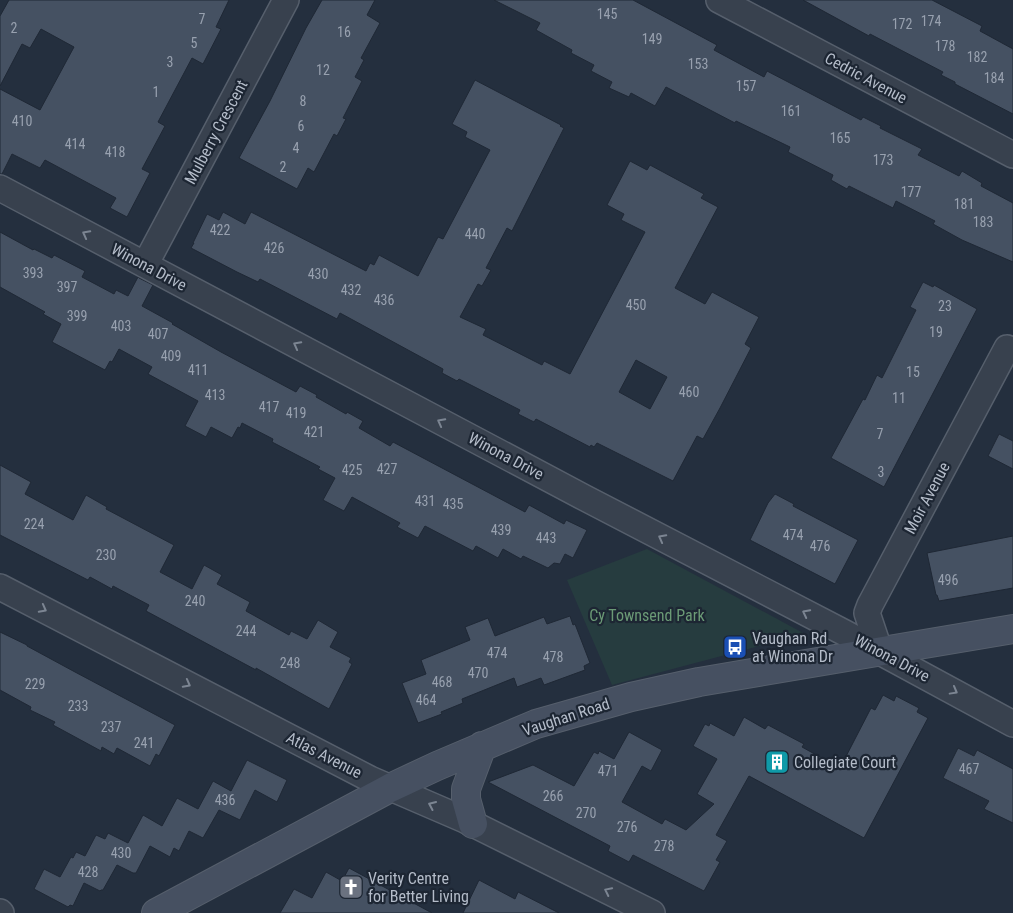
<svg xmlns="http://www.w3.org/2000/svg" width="1013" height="913" font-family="'Roboto Condensed',sans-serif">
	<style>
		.green { fill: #263c3f }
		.building { fill: #455162; stroke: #1f2835; fill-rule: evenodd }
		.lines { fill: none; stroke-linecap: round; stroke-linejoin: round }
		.street-casing { stroke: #565f6c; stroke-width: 28 }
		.secondary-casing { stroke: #565f6c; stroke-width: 30 }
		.street { stroke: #38414e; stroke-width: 25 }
		.secondary { stroke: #465061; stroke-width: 28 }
		.oneway { stroke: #7c8592 }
		.labels { text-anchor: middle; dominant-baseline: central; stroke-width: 4.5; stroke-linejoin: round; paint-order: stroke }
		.number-label { font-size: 14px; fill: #98a1af }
		.street-label { font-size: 16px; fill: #b4bcc9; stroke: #1d2633 }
		.park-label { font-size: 16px; fill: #6b9a76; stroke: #1d2633 }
		.poi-label { font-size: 16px; fill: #b4bcc9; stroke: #1d2633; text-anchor: start }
	</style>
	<rect width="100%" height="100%" fill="#242f3e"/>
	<path class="green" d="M 647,549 L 805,634 L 612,685 L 567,580 Z"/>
	<path class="building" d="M 9,0 L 229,0 L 216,27 L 221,29 L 203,64 L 192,58 L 158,122 L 165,126 L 142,169 L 150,173 L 127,217 L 110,208 L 116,198 L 45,160 L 40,168 L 12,154 L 2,174 L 0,174 L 0,89 L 40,110 L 74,47 L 41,29 L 30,48 L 22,44 L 0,86 L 0,16 Z
		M 322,0 L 375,0 L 367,15 L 380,23 L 361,58 L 364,60 L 355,77 L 362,81 L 343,118 L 346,119 L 337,136 L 334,134 L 314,172 L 308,168 L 297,189 L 239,158 L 270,101 L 306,28 Z
		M 494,0 L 633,0 L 717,45 L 714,50 L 764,77 L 767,71 L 861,120 L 863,117 L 881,126 L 880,128 L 922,149 L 918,155 L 959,176 L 962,171 L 982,183 L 981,186 L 1013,203 L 1013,262 L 962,240 L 933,224 L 935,221 L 896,201 L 893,208 L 849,186 L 847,189 L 831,180 L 833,175 L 788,152 L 790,147 L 736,121 L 735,123 L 666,87 L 655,106 L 631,93 L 629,97 L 609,88 L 612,82 L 591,71 L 594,65 L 571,53 L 572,50 L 536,30 L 540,23 Z
		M 803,0 L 932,0 L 982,26 L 980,31 L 1013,49 L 1013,114 L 955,84 L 955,82 L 941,75 L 943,72 L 870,34 L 869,36 Z
		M 475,80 L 561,125 L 560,126 L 564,128 L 512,231 L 507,228 L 486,268 L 491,270 L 482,286 L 478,284 L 460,317 L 486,329 L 483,335 L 542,365 L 544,361 L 570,374 L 645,232 L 621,220 L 624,214 L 607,205 L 630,161 L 647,170 L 650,165 L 704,194 L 701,198 L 718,207 L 675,288 L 705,304 L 712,292 L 759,317 L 745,344 L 751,348 L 720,408 L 703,439 L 697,436 L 673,481 L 597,443 L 594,447 L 591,445 L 590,447 L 536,419 L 534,422 L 518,414 L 520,410 L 459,379 L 457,381 L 442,373 L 443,369 L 340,313 L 337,319 L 260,279 L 258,282 L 237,272 L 191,248 L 194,243 L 193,243 L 207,214 L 219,220 L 223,212 L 245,224 L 251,212 L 366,271 L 370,263 L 374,265 L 379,255 L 418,276 L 438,237 L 443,239 L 490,150 L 465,137 L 467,132 L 452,124 ZM 636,360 L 667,377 L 650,409 L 619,392 Z
		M 0,232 L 33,250 L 34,249 L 52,258 L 54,255 L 85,271 L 82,277 L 114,294 L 116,290 L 128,296 L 138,277 L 139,278 L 153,285 L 142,306 L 173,323 L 172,324 L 221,352 L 296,392 L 300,386 L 317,395 L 316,397 L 346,414 L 347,412 L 363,421 L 359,428 L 390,446 L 393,442 L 525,512 L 529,505 L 564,524 L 566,520 L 587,530 L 573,558 L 565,554 L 560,564 L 554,563 L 548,568 L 523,556 L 521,559 L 503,549 L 498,558 L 476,546 L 473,551 L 425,526 L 418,538 L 397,527 L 400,523 L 352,497 L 344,511 L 323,500 L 335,478 L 318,469 L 320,467 L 272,442 L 273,439 L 242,423 L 240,428 L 238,427 L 232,438 L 211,427 L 206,437 L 185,426 L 198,401 L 148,374 L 152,367 L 119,349 L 112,362 L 110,361 L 105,370 L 52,342 L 61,324 L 43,314 L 45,312 L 0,287 Z
		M 923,282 L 933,287 L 934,285 L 977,309 L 884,487 L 831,458 L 863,399 L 865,400 L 877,375 L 882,378 L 916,310 L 910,307 Z
		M 999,434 L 1013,441 L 1013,469 L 988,456 Z
		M 0,465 L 31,482 L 25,494 L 73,520 L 86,495 L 107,507 L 106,509 L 174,545 L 160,572 L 192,589 L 204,565 L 222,575 L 217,584 L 250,602 L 246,611 L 289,635 L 291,631 L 307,639 L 318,620 L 338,632 L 330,647 L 351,658 L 349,662 L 352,664 L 329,709 L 256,668 L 256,670 L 146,611 L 149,605 L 113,586 L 112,589 L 90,577 L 88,580 L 0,535 Z
		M 775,494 L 794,504 L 793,506 L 858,540 L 835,584 L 750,540 L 768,503 Z
		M 1013,536 L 1013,588 L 939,601 L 937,595 L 936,595 L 927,553 Z
		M 570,616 L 573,625 L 575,624 L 590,663 L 584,666 L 585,670 L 544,685 L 541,678 L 517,687 L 514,678 L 462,699 L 463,703 L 441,712 L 442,714 L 418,723 L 402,683 L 426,674 L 421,660 L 470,640 L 465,627 L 488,618 L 495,636 L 544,617 L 547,624 Z
		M 0,632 L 27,645 L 27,646 L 75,672 L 175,725 L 159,756 L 156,754 L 150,766 L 117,748 L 114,754 L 102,747 L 101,751 L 53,725 L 55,722 L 30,710 L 31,707 L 0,690 Z
		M 883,695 L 894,701 L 896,696 L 919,708 L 917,712 L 928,718 L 864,838 L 749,776 L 716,835 L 727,841 L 716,860 L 720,862 L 704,891 L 633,855 L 629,862 L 608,851 L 610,846 L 488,782 L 533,765 L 574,786 L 594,752 L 598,754 L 599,751 L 614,759 L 629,732 L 662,750 L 651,771 L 642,766 L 622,802 L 662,824 L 665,819 L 686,830 L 714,804 L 697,794 L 717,759 L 693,746 L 705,724 L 709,726 L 710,723 L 734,736 L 744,717 L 765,729 L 768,725 L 804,744 L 802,747 L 840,768 L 871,708 L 875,710 Z
		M 958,748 L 974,756 L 977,750 L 1013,769 L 1013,823 L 984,809 L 989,801 L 943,778 Z
		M 247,760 L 287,780 L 277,802 L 255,790 L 240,820 L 219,810 L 203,838 L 189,831 L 179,851 L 174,848 L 170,857 L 150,846 L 136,873 L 133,873 L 117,865 L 103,890 L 101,890 L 100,891 L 84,883 L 73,906 L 70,905 L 68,907 L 34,889 L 44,869 L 60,877 L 71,857 L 73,858 L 76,852 L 85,856 L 96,835 L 105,839 L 108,833 L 128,843 L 143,815 L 162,826 L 177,798 L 198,809 L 213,781 L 231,791 Z
		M 349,868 L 432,913 L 280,913 L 294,889 L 312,898 L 326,872 L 342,881 Z
		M 479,880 L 515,899 L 518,892 L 559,913 L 463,913 Z"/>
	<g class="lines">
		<g class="street-casing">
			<path id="street" d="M 719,0 L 1013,155
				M 0,188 L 585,498 L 845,633 L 1013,724
				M 145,265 L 286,0
				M 0,587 L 370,779 L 465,820 L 652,913
				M 880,652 L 867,613 L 870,605 L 1007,348
				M 0,912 L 1,913"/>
		</g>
		<g class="secondary-casing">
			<path id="secondary" d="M 473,824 L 466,799 L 466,789 L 482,746
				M 156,913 L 390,788 L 437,766 L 536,724 L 631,697 L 699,682 L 1013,629"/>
		</g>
		<use href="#street" class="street"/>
		<use href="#secondary" class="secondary"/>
	</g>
	<defs><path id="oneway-chevron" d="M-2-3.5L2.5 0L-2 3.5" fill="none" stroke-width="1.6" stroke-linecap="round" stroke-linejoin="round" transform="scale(1.25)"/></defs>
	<g class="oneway">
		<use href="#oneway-chevron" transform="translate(86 234) rotate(-152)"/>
		<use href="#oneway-chevron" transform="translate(297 345) rotate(-152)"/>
		<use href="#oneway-chevron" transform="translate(441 422) rotate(-152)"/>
		<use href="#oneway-chevron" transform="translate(662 538) rotate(-152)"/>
		<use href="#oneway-chevron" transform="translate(43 609) rotate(28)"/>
		<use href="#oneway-chevron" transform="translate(806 613) rotate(-153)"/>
		<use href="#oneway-chevron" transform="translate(187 684) rotate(28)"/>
		<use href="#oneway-chevron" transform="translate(954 691) rotate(29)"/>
		<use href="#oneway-chevron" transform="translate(432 805) rotate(-156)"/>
		<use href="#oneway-chevron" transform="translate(608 891) rotate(-154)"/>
	</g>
	<defs>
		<g id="bus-square" transform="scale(1.25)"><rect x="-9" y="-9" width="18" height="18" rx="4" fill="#1a4fb4" stroke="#1d2633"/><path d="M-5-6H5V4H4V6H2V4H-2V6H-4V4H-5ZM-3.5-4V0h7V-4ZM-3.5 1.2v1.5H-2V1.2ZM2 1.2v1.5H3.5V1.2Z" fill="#fff"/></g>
		<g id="building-square" transform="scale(1.25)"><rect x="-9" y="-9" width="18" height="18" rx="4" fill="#0f9aa8" stroke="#1d2633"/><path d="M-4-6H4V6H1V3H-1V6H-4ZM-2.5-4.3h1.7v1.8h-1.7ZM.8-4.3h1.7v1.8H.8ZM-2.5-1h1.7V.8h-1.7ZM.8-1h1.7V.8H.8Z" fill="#fff"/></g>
		<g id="church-square" transform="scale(1.25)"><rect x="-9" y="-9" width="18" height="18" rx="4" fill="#6b7280" stroke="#1d2633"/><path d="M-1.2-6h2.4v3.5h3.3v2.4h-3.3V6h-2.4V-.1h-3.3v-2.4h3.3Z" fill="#fff"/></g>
	</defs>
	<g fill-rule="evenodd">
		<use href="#bus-square" x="735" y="647"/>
		<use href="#building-square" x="777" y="762"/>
		<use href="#church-square" x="351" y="887"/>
	</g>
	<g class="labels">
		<g class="number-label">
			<text x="607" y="14">145</text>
			<text x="202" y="19">7</text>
			<text x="931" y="21">174</text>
			<text x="902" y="24">172</text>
			<text x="14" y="28">2</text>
			<text x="344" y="32">16</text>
			<text x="652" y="39">149</text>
			<text x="194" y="43">5</text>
			<text x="945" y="46">178</text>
			<text x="977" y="57">182</text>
			<text x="170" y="62">3</text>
			<text x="698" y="64">153</text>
			<text x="323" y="70">12</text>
			<text x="994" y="78">184</text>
			<text x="746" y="86">157</text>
			<text x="156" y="92">1</text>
			<text x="303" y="101">8</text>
			<text x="791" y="111">161</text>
			<text x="22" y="121">410</text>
			<text x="301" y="126">6</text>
			<text x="840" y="138">165</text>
			<text x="75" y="144">414</text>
			<text x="296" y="148">4</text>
			<text x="115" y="152">418</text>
			<text x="883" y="160">173</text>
			<text x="283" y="167">2</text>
			<text x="911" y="192">177</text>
			<text x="964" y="204">181</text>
			<text x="983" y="222">183</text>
			<text x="220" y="230">422</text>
			<text x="475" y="234">440</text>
			<text x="274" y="248">426</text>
			<text x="33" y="273">393</text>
			<text x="318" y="274">430</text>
			<text x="67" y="287">397</text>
			<text x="351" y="290">432</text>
			<text x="384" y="300">436</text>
			<text x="636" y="305">450</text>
			<text x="945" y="306">23</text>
			<text x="77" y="316">399</text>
			<text x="121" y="326">403</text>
			<text x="936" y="332">19</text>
			<text x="158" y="334">407</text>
			<text x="171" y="356">409</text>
			<text x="198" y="370">411</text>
			<text x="913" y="372">15</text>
			<text x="689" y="392">460</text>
			<text x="215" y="395">413</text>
			<text x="899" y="398">11</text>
			<text x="269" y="407">417</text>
			<text x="296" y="413">419</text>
			<text x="314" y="432">421</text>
			<text x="880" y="434">7</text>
			<text x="387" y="469">427</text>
			<text x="352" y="470">425</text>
			<text x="881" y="472">3</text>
			<text x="425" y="501">431</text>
			<text x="453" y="504">435</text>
			<text x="34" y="524">224</text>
			<text x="501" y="530">439</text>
			<text x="793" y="535">474</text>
			<text x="546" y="538">443</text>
			<text x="820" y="546">476</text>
			<text x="106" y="555">230</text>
			<text x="948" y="580">496</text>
			<text x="195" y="601">240</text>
			<text x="246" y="631">244</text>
			<text x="497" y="653">474</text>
			<text x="553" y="657">478</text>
			<text x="290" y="663">248</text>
			<text x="478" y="673">470</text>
			<text x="442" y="682">468</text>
			<text x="35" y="684">229</text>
			<text x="426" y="700">464</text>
			<text x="78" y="706">233</text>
			<text x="111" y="727">237</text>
			<text x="144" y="743">241</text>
			<text x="969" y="769">467</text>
			<text x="608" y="771">471</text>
			<text x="553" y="796">266</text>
			<text x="225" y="800">436</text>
			<text x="586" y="813">270</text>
			<text x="627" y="827">276</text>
			<text x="664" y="846">278</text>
			<text x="121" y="853">430</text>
			<text x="88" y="872">428</text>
		</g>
		<g class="street-label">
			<text transform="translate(866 78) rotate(28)">Cedric Avenue</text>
			<text transform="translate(216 132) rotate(-62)">Mulberry Crescent</text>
			<text transform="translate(149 267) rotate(28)">Winona Drive</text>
			<text transform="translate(506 456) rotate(28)">Winona Drive</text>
			<text transform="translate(927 498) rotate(-62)">Moir Avenue</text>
			<text transform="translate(892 658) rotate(28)">Winona Drive</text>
			<text transform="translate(566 717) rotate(-18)">Vaughan Road</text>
			<text transform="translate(324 755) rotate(27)">Atlas Avenue</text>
		</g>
		<g class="park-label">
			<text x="647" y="615">Cy Townsend Park</text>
		</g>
		<g class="poi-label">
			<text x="752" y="638">Vaughan Rd<tspan x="752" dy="18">at Winona Dr</tspan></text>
			<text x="794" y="762">Collegiate Court</text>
			<text x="368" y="878">Verity Centre<tspan x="368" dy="18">for Better Living</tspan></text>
		</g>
	</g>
</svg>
